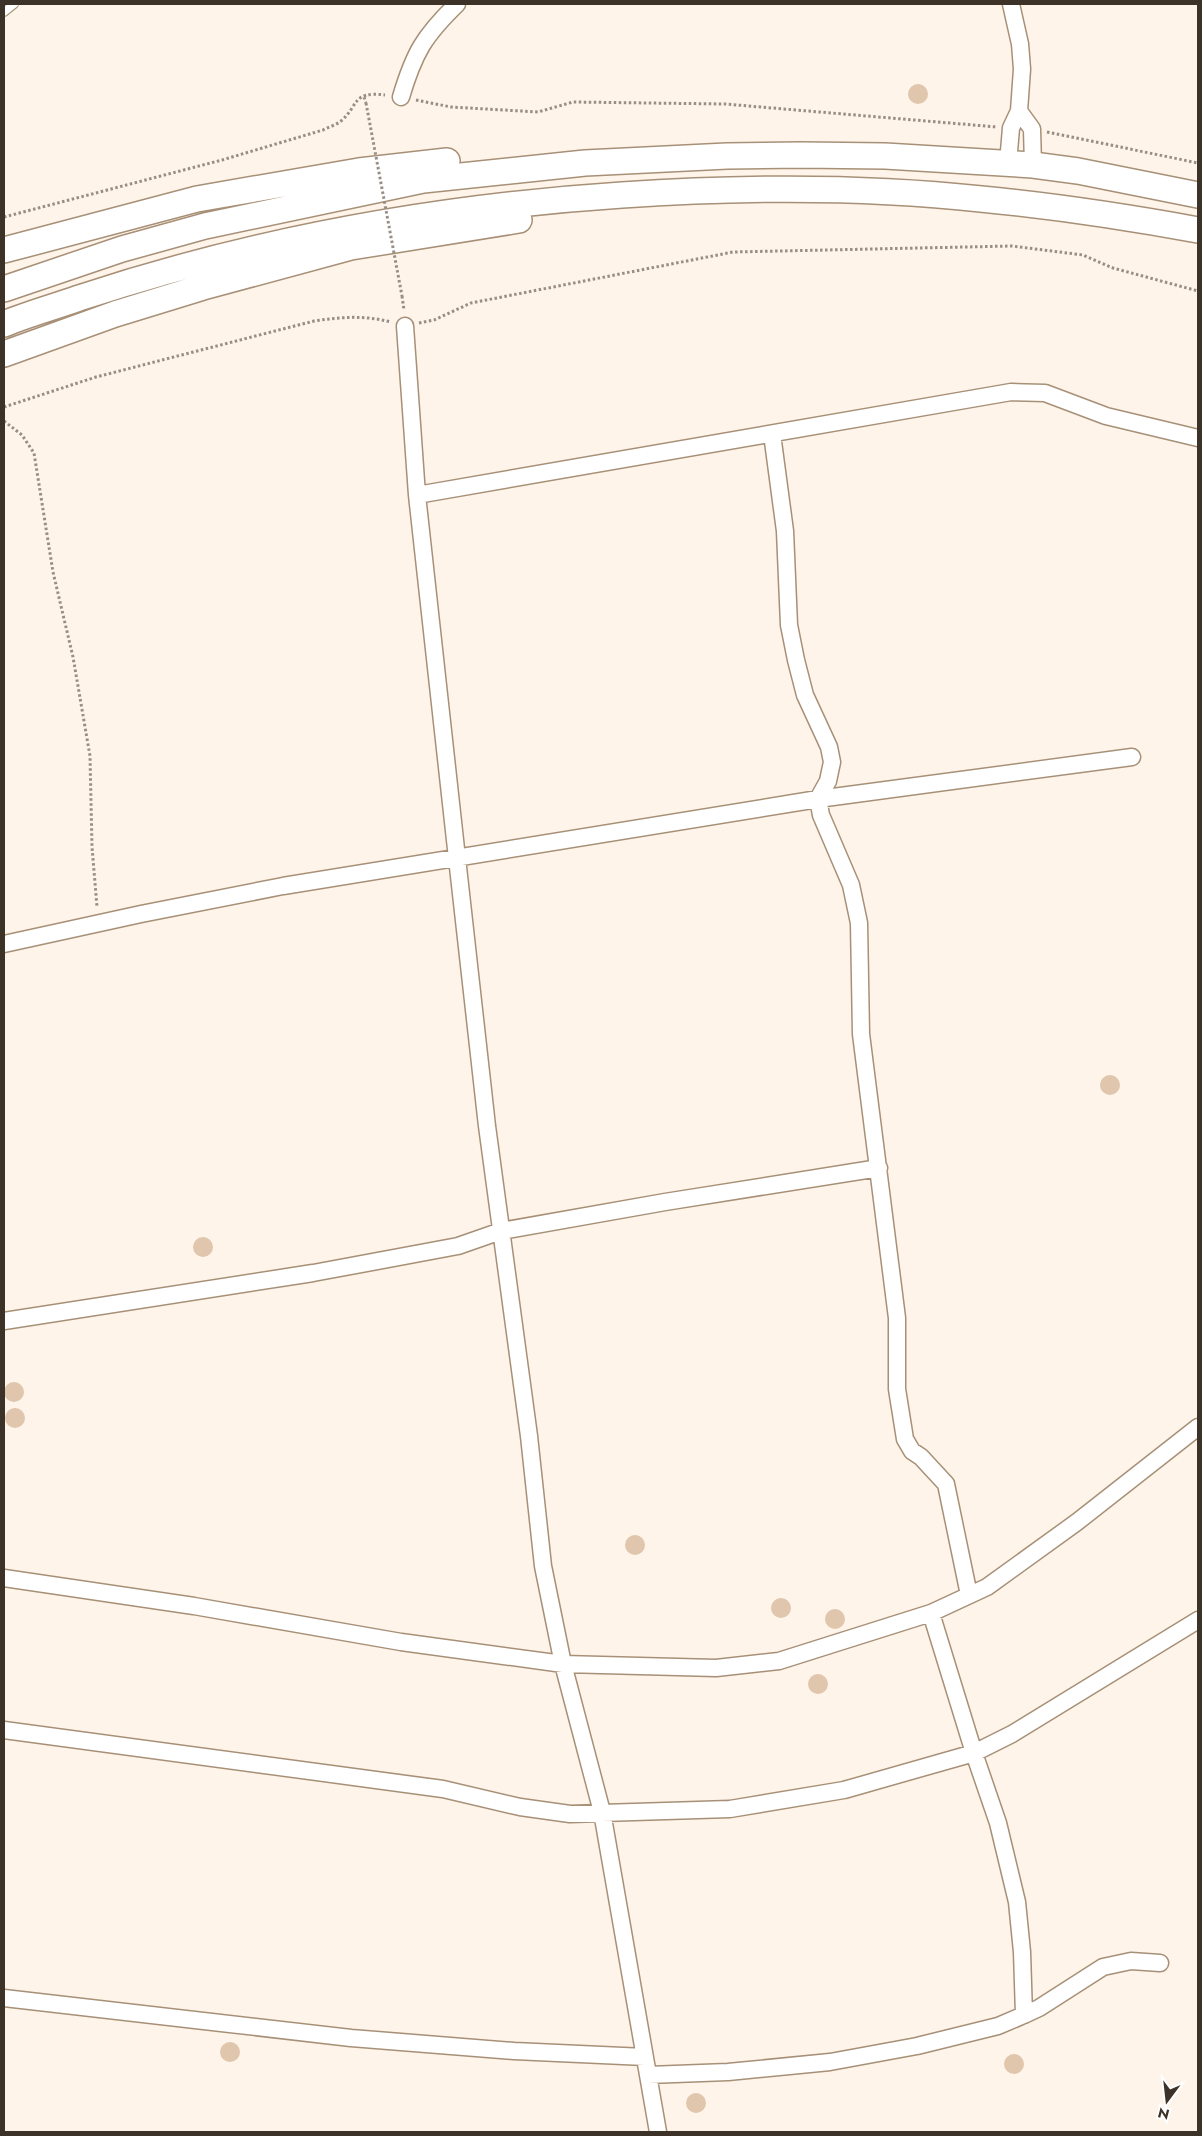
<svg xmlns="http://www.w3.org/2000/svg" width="1202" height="2136" font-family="Jost,sans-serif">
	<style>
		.building { fill: #dfc6ac }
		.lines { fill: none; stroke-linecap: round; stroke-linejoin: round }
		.lane-casing { stroke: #a79077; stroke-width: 10 }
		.street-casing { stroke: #a79077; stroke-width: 19 }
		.primary-casing { stroke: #a79077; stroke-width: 28 }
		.path { stroke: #988e84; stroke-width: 3; stroke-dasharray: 2.5 2.5; stroke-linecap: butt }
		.lane { stroke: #fff; stroke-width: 8 }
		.street { stroke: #fff; stroke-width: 16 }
		.primary { stroke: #fff; stroke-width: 25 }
		.path-bridge { stroke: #988e84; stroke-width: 3; stroke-dasharray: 2.5 2.5; stroke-linecap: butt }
	</style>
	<rect width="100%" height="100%" fill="#fef4e9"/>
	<path class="building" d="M908 94a10 10 0 1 1 20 0a10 10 0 1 1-20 0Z
		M1100 1085a10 10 0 1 1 20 0a10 10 0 1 1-20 0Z
		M193 1247a10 10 0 1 1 20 0a10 10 0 1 1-20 0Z
		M4 1392a10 10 0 1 1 20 0a10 10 0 1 1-20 0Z
		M5 1418a10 10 0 1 1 20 0a10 10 0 1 1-20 0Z
		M625 1545a10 10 0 1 1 20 0a10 10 0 1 1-20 0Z
		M771 1608a10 10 0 1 1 20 0a10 10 0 1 1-20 0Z
		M825 1619a10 10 0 1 1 20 0a10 10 0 1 1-20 0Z
		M808 1684a10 10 0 1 1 20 0a10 10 0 1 1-20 0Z
		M220 2052a10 10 0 1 1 20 0a10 10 0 1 1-20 0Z
		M1004 2064a10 10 0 1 1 20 0a10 10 0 1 1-20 0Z
		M686 2103a10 10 0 1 1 20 0a10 10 0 1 1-20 0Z"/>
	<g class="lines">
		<g class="lane-casing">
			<path id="lane" d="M 4,12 L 14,4"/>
		</g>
		<g class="street-casing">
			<path id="street" d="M 401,97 C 414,53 424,36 457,4
				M 1019,111 L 1032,129 L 1033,165
				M 1008,163 L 1011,128 L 1019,111 L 1022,69 L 1020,44 L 1011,4
				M 405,326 L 417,495 L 457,858 L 487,1126 L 529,1436 L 543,1566 L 563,1664 L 602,1812 L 658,2132
				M 772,434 L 785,531 L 789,625 L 796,660 L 805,695 L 829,747 L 832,762 L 828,781 L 818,799 L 821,815 L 851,885 L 859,923 L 861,1034 L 897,1318 L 897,1389 L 905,1439 L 912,1451 L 921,1457 L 946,1484 L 969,1595
				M 417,495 L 1011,392 L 1045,393 L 1106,416 L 1198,438
				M 4,944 L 141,914 L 283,886 L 818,799 L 1132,757
				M 4,1321 L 313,1273 L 458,1246 L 501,1231 L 665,1202 L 879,1168
				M 4,1578 L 194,1606 L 401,1642 L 563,1664 L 716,1668 L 779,1661 L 931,1613 L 987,1587 L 1077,1522 L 1198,1427
				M 931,1613 L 974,1753 L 998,1823 L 1017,1902 L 1022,1952 L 1024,2015
				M 4,1730 L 443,1789 L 520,1807 L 570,1814 L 730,1809 L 844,1790 L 974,1753 L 1012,1734 L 1198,1620
				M 4,1998 L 351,2038 L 514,2051 L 645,2057
				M 648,2075 L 728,2072 L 830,2062 L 917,2046 L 998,2026 L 1024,2015 L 1039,2008 L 1103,1967 L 1131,1961 L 1160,1963"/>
		</g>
		<g class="primary-casing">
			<path id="primary" d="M 4,250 L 197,199 L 359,171 L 447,161
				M 4,289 L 122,249 L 205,226 L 423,180 L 585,163 L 727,156 L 801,155 L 885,156 L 1033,165 L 1078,171 L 1198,195
				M 4,324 C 28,314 54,307 79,298 C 255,240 437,207 622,195 C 741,187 862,186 981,199 C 1054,206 1127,217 1198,230
				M 4,354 L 115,314 L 203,287 L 351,247 L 519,220"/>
		</g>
		<path class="path" d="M 364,97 L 366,103
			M 416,100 L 451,107 L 538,112 L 573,102 L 725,104 L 997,127
			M 1047,132 L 1198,163
			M 4,217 L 222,160 L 323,130 C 329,127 336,125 341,121 C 359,106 351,91 385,95
			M 402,296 L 404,310
			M 419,323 L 434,320 L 471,303 L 733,252 L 1012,246 L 1083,255 L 1113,268 L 1198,291
			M 4,407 L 96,377 L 314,321 C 341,317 364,315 391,322
			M 4,421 L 22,435 L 34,453 L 53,572 L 73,657 L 90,756 L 92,847 L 97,907"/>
		<use href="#lane" class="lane"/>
		<use href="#street" class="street"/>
		<use href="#primary" class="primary"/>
		<path class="path-bridge" d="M 366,103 L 402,296"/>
	</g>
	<rect width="1202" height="2136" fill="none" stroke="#3c3228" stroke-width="10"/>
	<g transform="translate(1167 2101) rotate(195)" stroke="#ffffff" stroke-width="4" paint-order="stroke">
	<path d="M0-4L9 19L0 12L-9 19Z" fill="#3c3228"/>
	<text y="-8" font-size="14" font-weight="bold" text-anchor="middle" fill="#3c3228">N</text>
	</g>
</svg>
